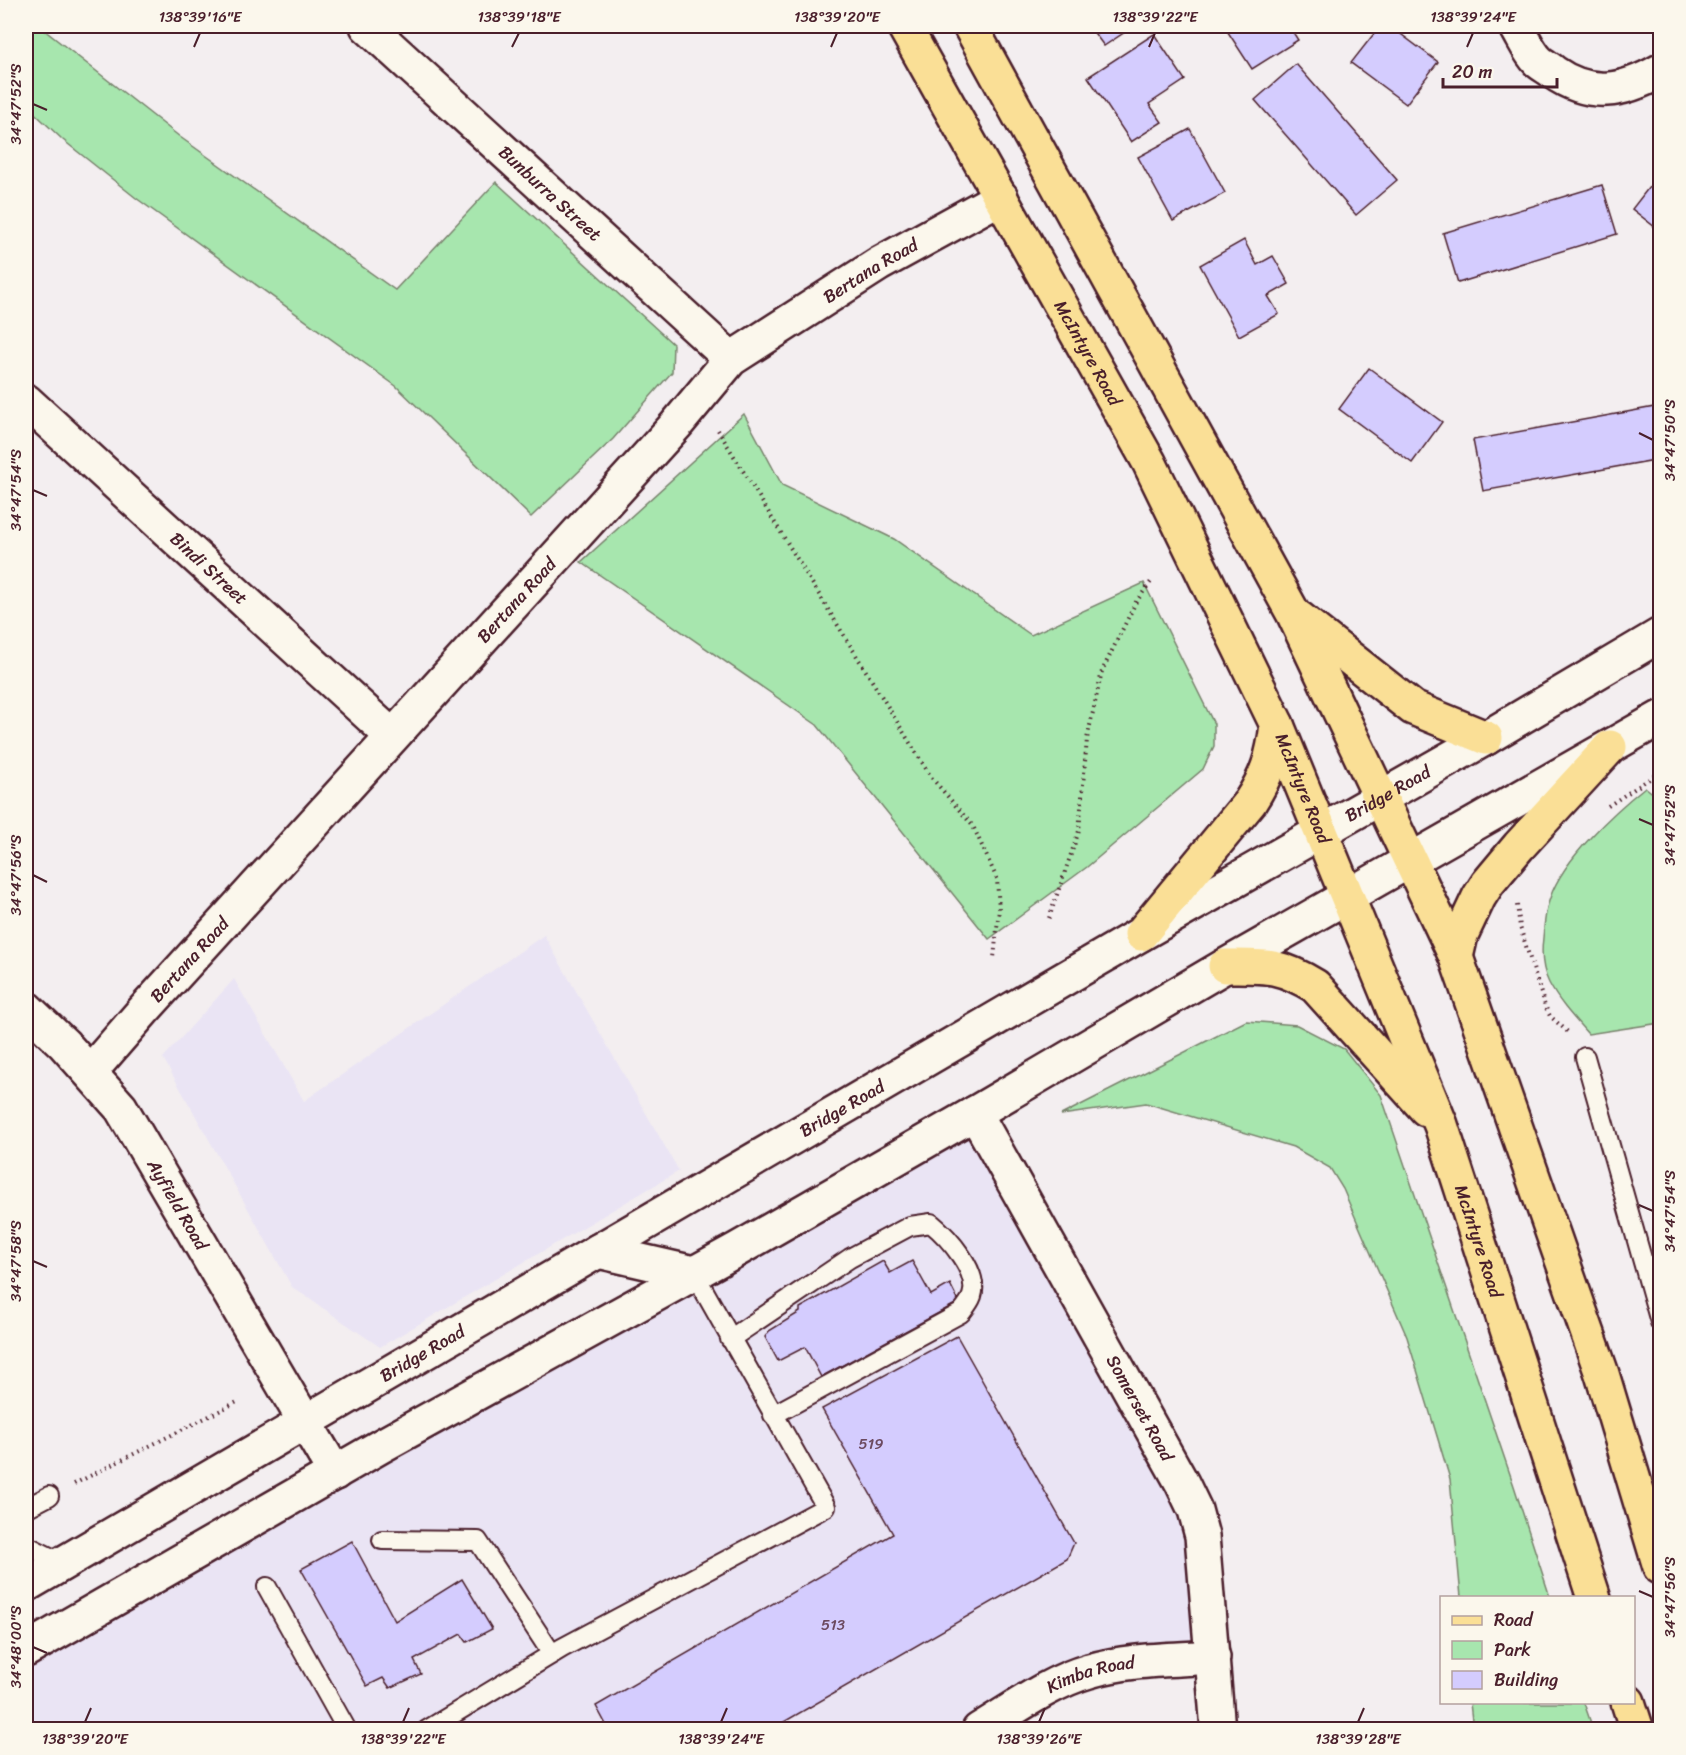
<svg xmlns="http://www.w3.org/2000/svg" width="1686" height="1755" font-family="Sriracha,sans-serif">
	<style>
		.built { fill: #eae4f4 }
		.green { fill: #a7e6ae; stroke: #78826c; stroke-width: 1.5 }
		.building { fill: #d4ccfe; stroke: #4a1f2b; stroke-width: 1.5 }
		.lines { fill: none; stroke-linecap: round; stroke-linejoin: round }
		.lane-casing { stroke: #4a1f2b; stroke-width: 22 }
		.street-casing { stroke: #4a1f2b; stroke-width: 38 }
		.secondary-casing { stroke: #4a1f2b; stroke-width: 38 }
		.primary-casing { stroke: #4a1f2b; stroke-width: 38 }
		.path { stroke: #4a1f2b; stroke-width: 4; stroke-dasharray: 1.5 4.5; stroke-linecap: butt }
		.lane { stroke: #fbf7ec; stroke-width: 18 }
		.street { stroke: #fbf7ec; stroke-width: 33 }
		.secondary { stroke: #fbf7ec; stroke-width: 33 }
		.primary { stroke: #fadf96; stroke-width: 33 }
		.ticks { fill: none; stroke: #4a1f2b; stroke-width: 2 }
		.labels { text-anchor: middle; dominant-baseline: central; stroke-width: 5; stroke-linejoin: round; paint-order: stroke }
		.number-label { font-size: 15px; fill: #6c4a60 }
		.street-label { font-size: 18px; fill: #4a1f2b; stroke: #fbf7ec }
		.neatline { fill: none; stroke: #4a1f2b; stroke-width: 2 }
		.ticks-label { font-size: 15px; text-anchor: middle; fill: #4a1f2b }
	</style>
	<rect width="100%" height="100%" fill="#f3eef0"/>
	<filter id="ink" filterUnits="userSpaceOnUse"><feTurbulence type="fractalNoise" baseFrequency=".0167" numOctaves="2"/><feDisplacementMap in="SourceGraphic" scale="12" xChannelSelector="R" yChannelSelector="G"/><feConvolveMatrix kernelMatrix="1 2 1 2 8 2 1 2 1" color-interpolation-filters="sRGB"/></filter>
	<g filter="url(#ink)">
		<path class="built" d="M 544,935 L 679,1171 L 380,1347 L 292,1287 L 163,1058 L 234,979 L 304,1101 Z
			M 975,1113 L 1182,1483 L 1213,1657 L 1149,1662 L 979,1729 L 26,1730 L 26,1650 Z"/>
		<path class="green" d="M 26,26 L 39,26 L 180,137 L 395,290 L 496,182 L 673,344 L 672,372 L 613,439 L 531,517 L 396,386 L 136,198 L 63,140 L 26,105 Z
			M 744,414 L 782,485 L 894,539 L 1031,635 L 1144,583 L 1214,724 L 1214,746 L 1203,769 L 1087,867 L 989,939 L 817,725 L 581,562 Z
			M 1645,787 L 1660,799 L 1660,1023 L 1588,1034 C 1574,1018 1559,1002 1549,983 C 1542,969 1541,954 1543,938 C 1544,924 1545,911 1550,898 C 1563,859 1614,812 1645,787 Z
			M 1246,1021 L 1297,1025 L 1344,1049 L 1381,1095 L 1514,1486 L 1550,1597 L 1461,1597 L 1450,1479 L 1407,1337 L 1343,1189 L 1330,1168 L 1293,1147 L 1146,1103 L 1061,1115 Z
			M 1470,1703 L 1584,1703 L 1593,1729 L 1473,1729 Z"/>
		<path class="building" d="M 1089,26 L 1134,26 L 1104,46 Z
			M 1224,26 L 1289,26 L 1298,40 L 1252,69 Z
			M 1380,26 L 1390,26 L 1438,62 L 1406,104 L 1351,63 Z
			M 1154,34 L 1185,80 L 1149,104 L 1162,122 L 1131,142 L 1088,77 Z
			M 1296,64 L 1397,180 L 1356,215 L 1255,100 Z
			M 1190,129 L 1225,193 L 1173,221 L 1138,157 Z
			M 1660,173 L 1660,231 L 1632,209 Z
			M 1602,185 L 1617,234 L 1458,283 L 1443,233 Z
			M 1244,240 L 1257,265 L 1273,256 L 1289,284 L 1268,296 L 1279,314 L 1239,336 L 1200,265 Z
			M 1369,368 L 1442,422 L 1412,463 L 1339,409 Z
			M 1660,406 L 1660,459 L 1483,491 L 1473,440 Z
			M 883,1261 L 890,1273 L 912,1261 L 931,1295 L 950,1284 L 959,1302 L 821,1377 L 805,1347 L 778,1361 L 765,1337 L 769,1331 L 800,1312 L 800,1308 Z
			M 957,1336 L 1074,1543 L 1067,1559 L 770,1730 L 609,1730 L 596,1706 L 893,1534 L 822,1409 Z
			M 352,1541 L 395,1621 L 462,1579 L 492,1629 L 467,1642 L 461,1634 L 414,1660 L 421,1674 L 390,1688 L 383,1678 L 367,1686 L 301,1569 Z"/>
		<g class="lines">
			<g class="lane-casing">
				<path id="lane" d="M 1585,1057 L 1660,1322
					M 730,1339 L 850,1258 L 910,1226 L 931,1223 C 948,1237 980,1272 972,1296 C 970,1302 965,1308 961,1313 L 773,1415
					M 26,1508 L 49,1496
					M 382,1540 L 478,1541 L 552,1654
					M 26,1545 L 64,1564
					M 267,1587 L 347,1730
					M 427,1730 L 562,1648 L 826,1507 L 694,1273"/>
			</g>
			<g class="street-casing">
				<g id="street">
					<path id="s1" d="M 367,26 L 731,359"/>
					<path d="M 1516,26 C 1523,37 1529,52 1538,61 C 1542,65 1549,68 1553,72 C 1590,98 1623,92 1660,71"/>
					<path id="s2" d="M 26,401 L 392,736"/>
					<path id="s3" d="M 26,1008 L 64,1044 L 121,1108 L 305,1422"/>
					<path id="s4" d="M 90,1072 L 143,1011 L 676,425 L 731,359 L 879,264 L 1001,197"/>
					<path id="s5" d="M 975,1113 L 1182,1483 L 1195,1510 L 1202,1536 L 1218,1730"/>
					<path id="s6" d="M 979,1730 C 1014,1709 1050,1682 1089,1671 C 1128,1659 1173,1660 1213,1657"/>
				</g>
			</g>
			<g class="secondary-casing">
				<g id="secondary">
					<path d="M 598,1251 L 694,1273"/>
					<path d="M 305,1422 L 335,1473"/>
					<path id="s7" d="M 26,1585 L 1141,934 L 1486,738 L 1660,635"/>
					<path d="M 26,1650 L 381,1446 L 738,1249 L 975,1113 L 1225,966 L 1660,718"/>
				</g>
			</g>
			<g class="primary-casing">
				<g id="primary">
					<path id="s8" d="M 904,26 L 1149,462 L 1277,725 L 1441,1125 L 1594,1598"/>
					<path d="M 970,26 L 1293,613 L 1456,957 L 1602,1374 L 1660,1567"/>
					<path d="M 1299,618 L 1413,708 L 1486,738"/>
					<path d="M 1141,934 L 1250,802 C 1267,776 1273,757 1277,725"/>
					<path d="M 1456,957 L 1461,935 L 1479,897 L 1488,883 L 1519,846 L 1610,747"/>
					<path d="M 1225,966 C 1266,966 1279,964 1315,986 L 1426,1109"/>
					<path d="M 1628,1702 L 1637,1730"/>
				</g>
			</g>
			<path class="path" d="M 718,430 L 931,777 L 973,826 L 997,879 L 999,909 L 994,958
				M 1654,776 L 1660,781
				M 1608,806 L 1660,772
				M 1517,905 L 1520,927 L 1545,1006 L 1550,1016 L 1570,1034
				M 1049,918 L 1079,831 L 1087,739 L 1102,671 L 1136,602 L 1153,579
				M 74,1484 L 237,1402"/>
			<use href="#lane" class="lane"/>
			<use href="#street" class="street"/>
			<use href="#secondary" class="secondary"/>
			<use href="#primary" class="primary"/>
		</g>
	</g>
	<path class="ticks" d="M 194,47 L 200,33M 512,47 L 519,33M 831,47 L 837,33M 1149,47 L 1155,33M 1467,47 L 1473,33M 33,104 L 47,110M 1639,433 L 1653,440M 33,490 L 47,496M 1639,819 L 1653,825M 33,875 L 47,882M 1639,1205 L 1653,1211M 33,1261 L 47,1267M 1639,1591 L 1653,1597M 33,1647 L 47,1653M 85,1722 L 91,1708M 403,1722 L 409,1708M 721,1722 L 727,1708M 1039,1722 L 1045,1708M 1358,1722 L 1364,1708"/>
	<g class="labels">
		<g class="number-label">
			<text x="871" y="1444">519</text>
			<text x="833" y="1625">513</text>
		</g>
		<g class="street-label">
			<text stroke="none"><textPath href="#s1" startOffset="248">Bunburra Street</textPath></text>
			<text stroke="none"><textPath href="#s4" startOffset="1124">Bertana Road</textPath></text>
			<text stroke="none"><textPath href="#s8" startOffset="375">McIntyre Road</textPath></text>
			<text stroke="none"><textPath href="#s2" startOffset="248">Bindi Street</textPath></text>
			<text stroke="none"><textPath href="#s4" startOffset="636">Bertana Road</textPath></text>
			<text stroke="none"><textPath href="#s8" startOffset="861">McIntyre Road</textPath></text>
			<text stroke="none"><textPath href="#s7" startOffset="1575">Bridge Road</textPath></text>
			<text stroke="none"><textPath href="#s4" startOffset="150">Bertana Road</textPath></text>
			<text stroke="none"><textPath href="#s7" startOffset="945">Bridge Road</textPath></text>
			<text stroke="none"><textPath href="#s3" startOffset="250">Ayfield Road</textPath></text>
			<text stroke="none"><textPath href="#s8" startOffset="1347">McIntyre Road</textPath></text>
			<text stroke="none"><textPath href="#s7" startOffset="459">Bridge Road</textPath></text>
			<text stroke="none"><textPath href="#s5" startOffset="338">Somerset Road</textPath></text>
			<text stroke="none"><textPath href="#s6" startOffset="126">Kimba Road</textPath></text>
		</g>
	</g>
	<rect width="1686" height="1755" fill="none" stroke="#fbf7ec" stroke-width="66"/>
	<rect x="1440" y="1596" width="195" height="108" fill="#fbf7ec" stroke="#b4a19f" stroke-width="1.5"/>
	<rect x="1452" y="1616" width="30" height="9" fill="#fadf96" stroke="#b4a19f" stroke-width="1.5"/>
	<text x="1494" y="1626" font-size="18" fill="#4a1f2b">Road</text>
	<rect x="1452" y="1641" width="30" height="18" fill="#a7e6ae" stroke="#b4a19f" stroke-width="1.5"/>
	<text x="1494" y="1656" font-size="18" fill="#4a1f2b">Park</text>
	<rect x="1452" y="1671" width="30" height="18" fill="#d4ccfe" stroke="#b4a19f" stroke-width="1.5"/>
	<text x="1494" y="1686" font-size="18" fill="#4a1f2b">Building</text>
	<path d="M1443 78v9h114v-9" fill="none" stroke="#4a1f2b" stroke-width="3"/>
	<text x="1452" y="78" font-size="18" fill="#4a1f2b" stroke="#fbf7ec" stroke-width="4.5" paint-order="stroke">20 m</text>
	<rect x="33" y="33" width="1620" height="1689" class="neatline"/>
	<g class="ticks-label">
		<text x="200" y="22">138°39'16"E</text>
		<text x="519" y="22">138°39'18"E</text>
		<text x="837" y="22">138°39'20"E</text>
		<text x="1155" y="22">138°39'22"E</text>
		<text x="1473" y="22">138°39'24"E</text>
		<text transform="translate(16 104) rotate(-90)" y="5">34°47'52"S</text>
		<text transform="translate(1670 440) rotate(-90)" y="5">34°47'50"S</text>
		<text transform="translate(16 490) rotate(-90)" y="5">34°47'54"S</text>
		<text transform="translate(1670 825) rotate(-90)" y="5">34°47'52"S</text>
		<text transform="translate(16 875) rotate(-90)" y="5">34°47'56"S</text>
		<text transform="translate(1670 1211) rotate(-90)" y="5">34°47'54"S</text>
		<text transform="translate(16 1261) rotate(-90)" y="5">34°47'58"S</text>
		<text transform="translate(1670 1597) rotate(-90)" y="5">34°47'56"S</text>
		<text transform="translate(16 1647) rotate(-90)" y="5">34°48'00"S</text>
		<text x="85" y="1744">138°39'20"E</text>
		<text x="403" y="1744">138°39'22"E</text>
		<text x="721" y="1744">138°39'24"E</text>
		<text x="1039" y="1744">138°39'26"E</text>
		<text x="1358" y="1744">138°39'28"E</text>
	</g>
</svg>
